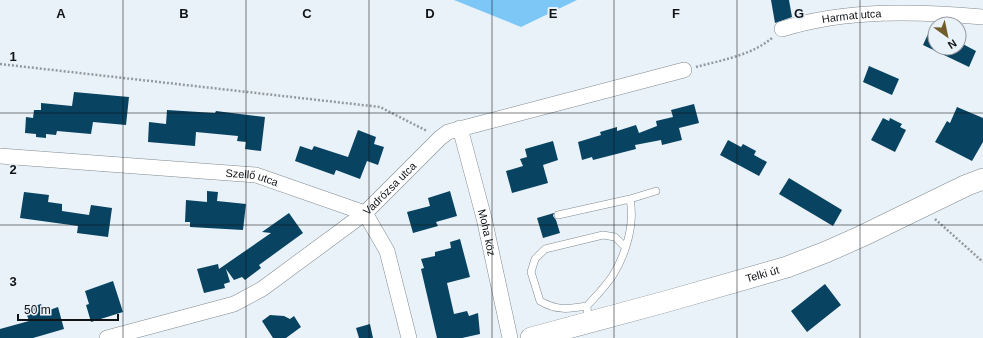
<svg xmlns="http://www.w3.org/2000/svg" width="983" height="338" font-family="Arial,sans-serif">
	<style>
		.water { fill: #7cc7f6 }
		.building { fill: #084361 }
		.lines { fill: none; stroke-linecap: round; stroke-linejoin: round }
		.lane-casing { stroke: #818a8f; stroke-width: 8 }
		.street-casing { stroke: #818a8f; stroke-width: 16 }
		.secondary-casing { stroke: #818a8f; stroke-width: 22 }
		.path { stroke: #939a9f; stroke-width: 2.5; stroke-dasharray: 2 2; stroke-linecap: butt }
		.lane { stroke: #fff; stroke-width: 7 }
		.street { stroke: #fff; stroke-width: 15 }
		.secondary { stroke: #fff; stroke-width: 21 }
		.grid { fill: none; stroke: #111417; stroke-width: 1; stroke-opacity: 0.55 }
		.labels { text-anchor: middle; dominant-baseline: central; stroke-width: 4; stroke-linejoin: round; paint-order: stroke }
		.street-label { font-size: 11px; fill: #111417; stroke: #e9f2f9 }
		.grid-label { font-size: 13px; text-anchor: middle; font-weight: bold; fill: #111417; stroke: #e9f2f9; stroke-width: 4; stroke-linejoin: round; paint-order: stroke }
	</style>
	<rect width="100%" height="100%" fill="#e9f2f9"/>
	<path class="water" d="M 454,0 L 577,0 L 521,27 Z"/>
	<path class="building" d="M 771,0 L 789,0 L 792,17 L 775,23 Z
		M 933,23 L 935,23 L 935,48 L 959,48 L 959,42 L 976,51 L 969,67 L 923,45 Z
		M 869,66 L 899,79 L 892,95 L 863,82 Z
		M 74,92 L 129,97 L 126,125 L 93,122 L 91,134 L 57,131 L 56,135 L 46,134 L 46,138 L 36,137 L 36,134 L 25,133 L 26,117 L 33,118 L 34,110 L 41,110 L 41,103 L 72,106 Z
		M 694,104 L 699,123 L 679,128 L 682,140 L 662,145 L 661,140 L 635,145 L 636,149 L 593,160 L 592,157 L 582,160 L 578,142 L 601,135 L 600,132 L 617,127 L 617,131 L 636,125 L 639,133 L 657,126 L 656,121 L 673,117 L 671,110 Z
		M 957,107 L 983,118 L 983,142 L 972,161 L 935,142 L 947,121 L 950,123 Z
		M 167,110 L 215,113 L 216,111 L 265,117 L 261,151 L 245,149 L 246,142 L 237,141 L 238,136 L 196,132 L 195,146 L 148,142 L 149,122 L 166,124 Z
		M 883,118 L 889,121 L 890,118 L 902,124 L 900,127 L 906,130 L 895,152 L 871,140 Z
		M 358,130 L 376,137 L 374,144 L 384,147 L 378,165 L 367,161 L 360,179 L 336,170 L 334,175 L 295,161 L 300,146 L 312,150 L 314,146 L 348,157 Z
		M 728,140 L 741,147 L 743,144 L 756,151 L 754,155 L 767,162 L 759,176 L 720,155 Z
		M 553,141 L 558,160 L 543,165 L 548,183 L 512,193 L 506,171 L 523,166 L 520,159 L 527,157 L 525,149 Z
		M 789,178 L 842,210 L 833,226 L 779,194 Z
		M 207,191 L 218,192 L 217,201 L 246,204 L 243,230 L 190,227 L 190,222 L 185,222 L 186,200 L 207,202 Z
		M 450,191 L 457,216 L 436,222 L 438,226 L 413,233 L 407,212 L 430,206 L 428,198 Z
		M 24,192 L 49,195 L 48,202 L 62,204 L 62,211 L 89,215 L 91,205 L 112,208 L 108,237 L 77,233 L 78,226 L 20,218 Z
		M 289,213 L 303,233 L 259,265 L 261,268 L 245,280 L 242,277 L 234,280 L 226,269 L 230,282 L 224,284 L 225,288 L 204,293 L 197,269 L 218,264 L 219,269 L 271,233 L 262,232 Z
		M 554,213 L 553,216 L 556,220 L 560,233 L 543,238 L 537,218 Z
		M 460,239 L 470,277 L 447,283 L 454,314 L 467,311 L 469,316 L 478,313 L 480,334 L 462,338 L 437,338 L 421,269 L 424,268 L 421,259 L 435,256 L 435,252 L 451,248 L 450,242 Z
		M 113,281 L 123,312 L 91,322 L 86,305 L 89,304 L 85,291 Z
		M 825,284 L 841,305 L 807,332 L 791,311 Z
		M 41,304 L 44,312 L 58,307 L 64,329 L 33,338 L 0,338 L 0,329 L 29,321 L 25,309 Z
		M 270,315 L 284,316 L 290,319 L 294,316 L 301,327 L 286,338 L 273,338 L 262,321 Z
		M 370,324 L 373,338 L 359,338 L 356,328 Z"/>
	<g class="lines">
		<g class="lane-casing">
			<path id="lane" d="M 630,199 L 656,191
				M 558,215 L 630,199 C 635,224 626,254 613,275 C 606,286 596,296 587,306 L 588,321
				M 587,306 C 569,309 557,311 540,301 L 531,272 L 535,259 L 545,249 L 603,235 L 615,237 L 625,247"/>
		</g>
		<g class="street-casing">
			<g id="street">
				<path id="s1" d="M 782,29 C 847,9 917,11 983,17"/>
				<path id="s2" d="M 460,128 L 484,218 L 510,338"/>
				<path id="s3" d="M 0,156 L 256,175 L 365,213 L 387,251 L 409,338"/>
				<path id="s4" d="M 107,338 L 234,304 L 262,289 L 365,213 L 440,138 L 448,132 L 684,70"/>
			</g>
		</g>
		<g class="secondary-casing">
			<g id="secondary">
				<path id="s5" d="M 531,338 L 668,301 L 787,267 L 826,252 L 862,236 L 967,185 L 983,179"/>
			</g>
		</g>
		<path class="path" d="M 0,64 L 380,107 L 427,131
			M 696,67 C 722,60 753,55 773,37
			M 935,219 L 983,262"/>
		<use href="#lane" class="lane"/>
		<use href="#street" class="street"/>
		<use href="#secondary" class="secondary"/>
	</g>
	<path class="grid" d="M 123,0 L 123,338M 246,0 L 246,338M 369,0 L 369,338M 492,0 L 492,338M 614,0 L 614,338M 737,0 L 737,338M 860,0 L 860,338M 0,113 L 983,113M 0,225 L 983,225"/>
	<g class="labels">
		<g class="street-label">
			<text stroke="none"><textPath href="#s1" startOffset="71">Harmat utca</textPath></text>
			<text stroke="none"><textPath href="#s3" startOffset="253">Szellő utca</textPath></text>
			<text stroke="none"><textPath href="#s4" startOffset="326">Vadrózsa utca</textPath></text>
			<text stroke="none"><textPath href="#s2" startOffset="108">Moha köz</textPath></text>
			<text stroke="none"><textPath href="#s5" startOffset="240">Telki út</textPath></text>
		</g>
	</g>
	<g class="grid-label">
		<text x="61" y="18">A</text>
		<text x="184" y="18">B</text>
		<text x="307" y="18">C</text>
		<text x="430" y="18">D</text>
		<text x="553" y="18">E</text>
		<text x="676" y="18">F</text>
		<text x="799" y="18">G</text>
		<text x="13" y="61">1</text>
		<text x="13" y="174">2</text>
		<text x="13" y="286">3</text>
	</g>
	<g transform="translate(947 36) rotate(147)"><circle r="19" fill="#e9f2f9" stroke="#93999f"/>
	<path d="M0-3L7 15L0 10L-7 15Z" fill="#715d2c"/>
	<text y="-6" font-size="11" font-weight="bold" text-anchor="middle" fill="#111417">N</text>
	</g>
	<path d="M18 314v6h100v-6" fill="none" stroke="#111417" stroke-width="2"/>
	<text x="24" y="314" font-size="12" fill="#111417" stroke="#e9f2f9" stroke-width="3" paint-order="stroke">50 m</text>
</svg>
